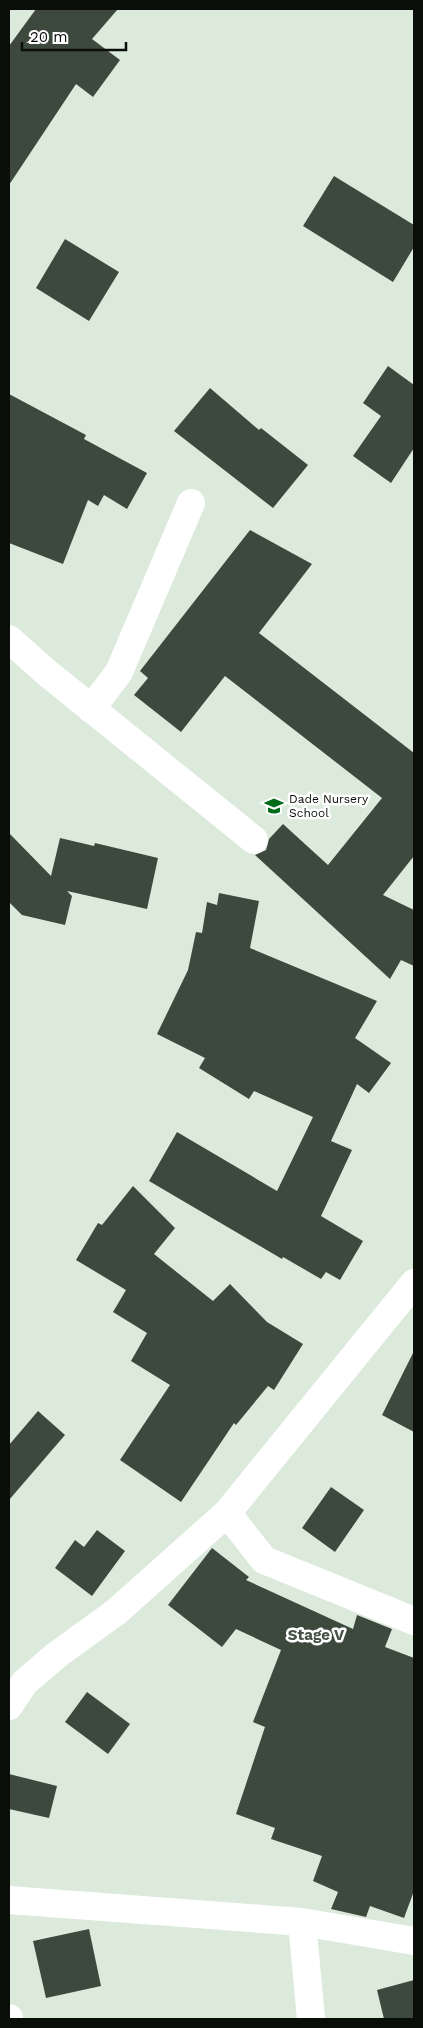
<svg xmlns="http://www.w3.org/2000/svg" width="423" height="2028" font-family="'Work Sans',sans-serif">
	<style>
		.building { fill: #3d493d }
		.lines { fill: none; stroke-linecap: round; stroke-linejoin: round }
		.minor { stroke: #fff; stroke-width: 28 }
		.labels { text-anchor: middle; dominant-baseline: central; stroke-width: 5; stroke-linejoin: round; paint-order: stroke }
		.poi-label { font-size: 12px; fill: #090e09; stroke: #fff; text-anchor: start }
		.quarter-label { font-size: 15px; font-weight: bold; fill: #475347; stroke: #fff }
	</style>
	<rect width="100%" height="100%" fill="#dceadc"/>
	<path class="building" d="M 36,9 L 118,9 L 92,39 L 120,60 L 93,97 L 76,84 L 9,185 L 9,46 Z
		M 334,176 L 414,225 L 414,247 L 393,282 L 303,226 Z
		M 65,239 L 119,272 L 89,321 L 36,288 Z
		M 388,366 L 414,385 L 414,448 L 391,483 L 353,456 L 381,416 L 363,403 Z
		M 210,388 L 259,430 L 261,428 L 308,465 L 273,508 L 174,431 Z
		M 9,394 L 86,435 L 84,439 L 147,473 L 127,509 L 104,495 L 98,506 L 88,500 L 63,564 L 9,543 Z
		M 250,530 L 312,564 L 259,633 L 414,753 L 414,856 L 383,895 L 414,910 L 414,966 L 401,960 L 390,979 L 255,855 L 266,850 L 269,839 L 283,824 L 328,865 L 382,798 L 225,676 L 181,732 L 134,695 L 148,678 L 140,671 Z
		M 9,833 L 51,876 L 60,838 L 94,846 L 95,843 L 158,858 L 147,909 L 67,891 L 72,896 L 65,925 L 22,915 L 9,902 Z
		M 219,893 L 259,901 L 250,948 L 377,1001 L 355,1038 L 391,1063 L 369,1093 L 357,1084 L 331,1141 L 352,1150 L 321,1216 L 363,1241 L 340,1280 L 326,1272 L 321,1279 L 283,1257 L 282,1259 L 149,1181 L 177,1132 L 277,1191 L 313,1117 L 254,1091 L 249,1099 L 199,1068 L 205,1058 L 157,1034 L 188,970 L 196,932 L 202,933 L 207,902 L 217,905 Z
		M 133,1186 L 175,1228 L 154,1254 L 213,1301 L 230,1284 L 267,1322 L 303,1344 L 274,1390 L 268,1386 L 236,1425 L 234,1423 L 181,1502 L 120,1460 L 170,1385 L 131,1361 L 147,1333 L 113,1312 L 126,1290 L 76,1260 L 98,1223 L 102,1225 Z
		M 414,1351 L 414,1432 L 382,1415 Z
		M 38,1411 L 65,1435 L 9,1500 L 9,1445 Z
		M 331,1487 L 364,1510 L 335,1552 L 302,1528 Z
		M 97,1530 L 125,1551 L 92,1596 L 55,1568 L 75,1540 L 84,1547 Z
		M 212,1548 L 249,1577 L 246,1580 L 353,1629 L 357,1615 L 392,1629 L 385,1647 L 414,1658 L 414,1891 L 404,1918 L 370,1906 L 366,1917 L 331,1909 L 338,1892 L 313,1881 L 322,1856 L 271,1839 L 275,1828 L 236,1814 L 265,1727 L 253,1722 L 281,1650 L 236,1629 L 222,1647 L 168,1605 Z
		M 87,1692 L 130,1724 L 108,1754 L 65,1722 Z
		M 9,1774 L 57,1786 L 49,1818 L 9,1809 Z
		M 89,1929 L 101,1986 L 46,1998 L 33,1941 Z
		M 414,1980 L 414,2019 L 384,2019 L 377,1990 Z"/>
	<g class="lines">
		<path class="minor" d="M 9,639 L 46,672 L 254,840
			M 91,709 L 119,672 L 191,503
			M 227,1513 L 264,1560 L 414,1621
			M 9,1706 L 25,1682 L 58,1654 L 116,1612 L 227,1513 L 414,1283
			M 9,1900 L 302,1922 L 414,1941
			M 302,1922 L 311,2019
			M 9,2018 L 9,2019"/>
	</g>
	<defs>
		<g id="school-bare" transform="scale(1.5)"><path d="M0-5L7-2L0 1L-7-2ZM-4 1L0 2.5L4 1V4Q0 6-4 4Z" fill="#006b19" stroke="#fff" stroke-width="2.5" paint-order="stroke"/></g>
	</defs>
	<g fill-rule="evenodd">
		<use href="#school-bare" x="274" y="806"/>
	</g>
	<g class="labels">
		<g class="poi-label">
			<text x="289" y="799">Dade Nursery<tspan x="289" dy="14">School</tspan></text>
		</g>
		<g class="quarter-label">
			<text x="316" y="1635">Stage V</text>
		</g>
	</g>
	<rect width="423" height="2028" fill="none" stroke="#090e09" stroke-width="20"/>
	<path d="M22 42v8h104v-8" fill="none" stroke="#090e09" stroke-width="2.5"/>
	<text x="30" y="42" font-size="15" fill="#090e09" stroke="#ffffff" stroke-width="4" paint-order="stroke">20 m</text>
</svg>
